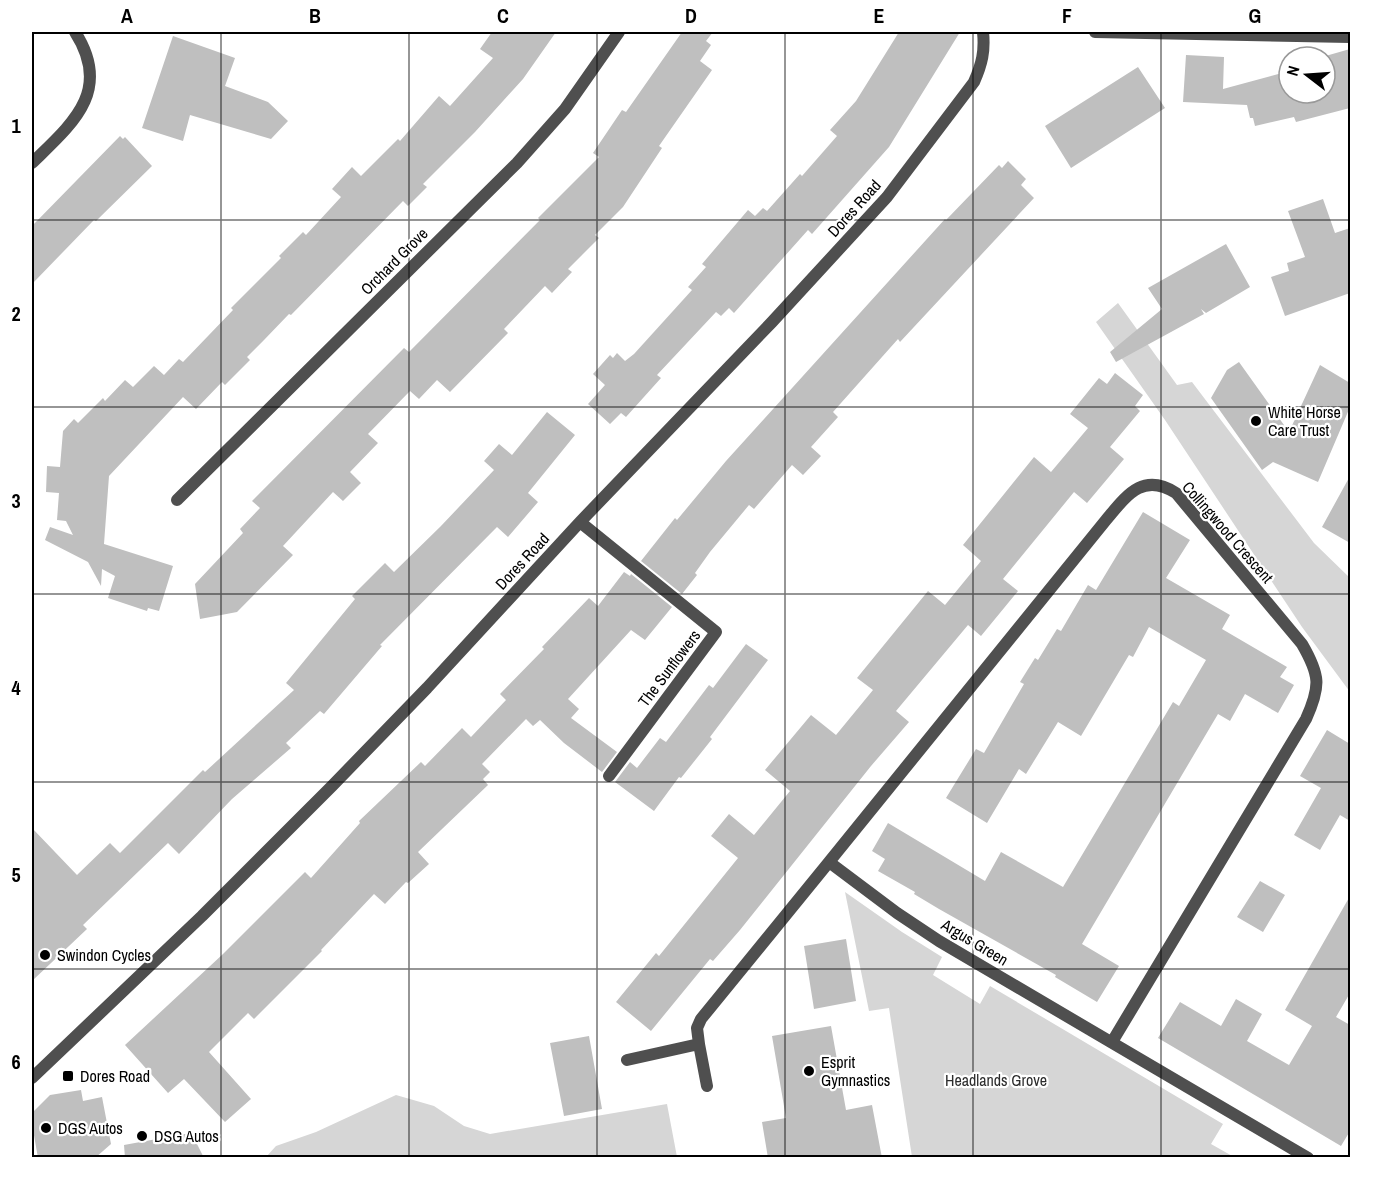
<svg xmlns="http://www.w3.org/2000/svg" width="1382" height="1189" font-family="'Archivo Narrow',sans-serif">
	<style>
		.green { fill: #d6d6d6 }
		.building { fill: #bfbfbf }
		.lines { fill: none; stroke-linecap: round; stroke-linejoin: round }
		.street { stroke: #4f4f4f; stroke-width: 12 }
		.grid { fill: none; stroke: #000; stroke-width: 1.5; stroke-opacity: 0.55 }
		.poi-dot { fill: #000; stroke: #fff; stroke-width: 2 }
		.labels { text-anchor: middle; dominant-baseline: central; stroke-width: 4.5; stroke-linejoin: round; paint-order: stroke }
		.street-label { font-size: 16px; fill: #000; stroke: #fff }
		.poi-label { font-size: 16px; fill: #000; stroke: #fff; text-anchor: start }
		.park-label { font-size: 16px; fill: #2d2d2d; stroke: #fff }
		.neatline { fill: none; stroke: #000; stroke-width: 2 }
		.grid-label { font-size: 20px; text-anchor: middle; font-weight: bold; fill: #000 }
	</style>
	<rect width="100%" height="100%" fill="#fff"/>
	<path class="green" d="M 1118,303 L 1177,385 L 1192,382 L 1314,543 L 1350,578 L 1350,692 L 1302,627 L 1165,420 L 1096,322 Z
		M 845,892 L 902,932 L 942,957 L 933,975 L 980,1004 L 990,986 L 1223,1124 L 1211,1144 L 1234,1157 L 912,1157 L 889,1008 L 869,1011 Z
		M 396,1095 L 434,1106 L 464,1126 L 490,1134 L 667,1104 L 677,1157 L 266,1157 L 276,1146 L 316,1132 Z"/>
	<path class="building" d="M 492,32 L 556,32 L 523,79 L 475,132 L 423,184 L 427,187 L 408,206 L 403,201 L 291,315 L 289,314 L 264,340 L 247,357 L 250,360 L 225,385 L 222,382 L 196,409 L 183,397 L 109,476 L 104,544 L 173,566 L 159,611 L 148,608 L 147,611 L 108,598 L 115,576 L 102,569 L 101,586 L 88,562 L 45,540 L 50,527 L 73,535 L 66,521 L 57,520 L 59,493 L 46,492 L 47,466 L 60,467 L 63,431 L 74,419 L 78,423 L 103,398 L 105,401 L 125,380 L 133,387 L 154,366 L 164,375 L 179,359 L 183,362 L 233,310 L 231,308 L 281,258 L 279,256 L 303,232 L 306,235 L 341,197 L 332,189 L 352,167 L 361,176 L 398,139 L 400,141 L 439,96 L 450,106 L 493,58 L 480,49 Z
		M 682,32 L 713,32 L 706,41 L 711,45 L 700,61 L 712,70 L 659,146 L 662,148 L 623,207 L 595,235 L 599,238 L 568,269 L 572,272 L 552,293 L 545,286 L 504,329 L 508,333 L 450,392 L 437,380 L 419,399 L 410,391 L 368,434 L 378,443 L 350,472 L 361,483 L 343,501 L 333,492 L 283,546 L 293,555 L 237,612 L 200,619 L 195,584 L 243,533 L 240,529 L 260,508 L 252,501 L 404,348 L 409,352 L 540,220 L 538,218 L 599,157 L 593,153 L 622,110 L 626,112 Z
		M 899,32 L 960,32 L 889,147 L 812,234 L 808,230 L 734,313 L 729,308 L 721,316 L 716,312 L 657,375 L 661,378 L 626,417 L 621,413 L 610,424 L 588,404 L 605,385 L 593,374 L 610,355 L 613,358 L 617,353 L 625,361 L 634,354 L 692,290 L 688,287 L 706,267 L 702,264 L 748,210 L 755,216 L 763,208 L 767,211 L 800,174 L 802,176 L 837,136 L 830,130 L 856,101 Z
		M 173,36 L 235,58 L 225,86 L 268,102 L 288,121 L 271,139 L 190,115 L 183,141 L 142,128 Z
		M 1350,49 L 1350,108 L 1296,122 L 1294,117 L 1255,126 L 1253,118 L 1250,118 L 1247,105 L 1183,102 L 1186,55 L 1224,57 L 1223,89 L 1282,73 L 1280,69 L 1289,66 L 1289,93 L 1325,93 L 1325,57 L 1322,57 Z
		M 1138,67 L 1165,108 L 1071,168 L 1045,126 Z
		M 120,136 L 123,139 L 125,137 L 152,166 L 96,221 L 94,220 L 32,284 L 32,226 Z
		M 1008,161 L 1026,179 L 1021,185 L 1034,198 L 900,342 L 898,339 L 833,412 L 838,417 L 811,447 L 821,456 L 803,475 L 792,465 L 754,509 L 749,505 L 710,552 L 695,573 L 697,575 L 682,594 L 641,561 L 675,518 L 677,520 L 726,461 L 945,219 L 946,220 L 999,165 L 1002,168 Z
		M 1323,199 L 1335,233 L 1350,228 L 1350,293 L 1285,316 L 1271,277 L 1289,271 L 1287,263 L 1305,257 L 1288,211 Z
		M 1226,244 L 1250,287 L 1206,313 L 1201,309 L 1204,314 L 1116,362 L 1110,352 L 1162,309 L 1148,288 Z
		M 1239,362 L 1289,432 L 1320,365 L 1350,383 L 1350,407 L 1318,482 L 1273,462 L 1262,470 L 1211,398 L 1227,370 Z
		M 1115,373 L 1143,395 L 1135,406 L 1140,411 L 1110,447 L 1124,459 L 1087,503 L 1074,492 L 1003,579 L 1018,591 L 981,636 L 968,625 L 896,711 L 909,722 L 871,766 L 740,930 L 713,961 L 710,959 L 651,1031 L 616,1002 L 656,953 L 659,956 L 738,858 L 711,836 L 729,814 L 754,835 L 790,791 L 765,770 L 811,715 L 836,735 L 873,690 L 857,678 L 928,591 L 945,605 L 981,561 L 963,545 L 1034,457 L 1051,472 L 1088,428 L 1070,414 L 1099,378 L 1107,384 Z
		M 547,412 L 575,435 L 528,493 L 538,502 L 508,537 L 497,527 L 380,645 L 382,646 L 324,714 L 320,711 L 286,743 L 291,748 L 232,799 L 179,854 L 168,843 L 83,925 L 87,929 L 32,981 L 32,828 L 77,875 L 110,843 L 120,853 L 203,770 L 205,772 L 294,690 L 286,683 L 355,599 L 352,596 L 385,563 L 394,572 L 441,526 L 494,470 L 484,461 L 499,444 L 512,455 Z
		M 1350,476 L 1350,543 L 1322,527 Z
		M 1143,512 L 1190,540 L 1166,578 L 1230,615 L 1222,629 L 1287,667 L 1280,677 L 1294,685 L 1278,713 L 1245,694 L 1230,721 L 1218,714 L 1082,944 L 1119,966 L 1097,1002 L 1055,977 L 1056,975 L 939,909 L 914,894 L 915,892 L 878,871 L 885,859 L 872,851 L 888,823 L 985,881 L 1001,852 L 1063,887 L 1173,702 L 1179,706 L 1206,660 L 1149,627 L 1133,657 L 1129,655 L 1081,736 L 1058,722 L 1026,774 L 1019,769 L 987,823 L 946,798 L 976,749 L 984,753 L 1024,684 L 1020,682 L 1035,658 L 1038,660 L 1057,629 L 1061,631 L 1088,585 L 1096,590 Z
		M 624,572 L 630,576 L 631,574 L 672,607 L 645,640 L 631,630 L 568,699 L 579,709 L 571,718 L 617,752 L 602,772 L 564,743 L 540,720 L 533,726 L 526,719 L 482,764 L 490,772 L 483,779 L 488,785 L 418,852 L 429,864 L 408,883 L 406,882 L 385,904 L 374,894 L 321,950 L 322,951 L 254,1019 L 248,1013 L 209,1052 L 251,1099 L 225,1122 L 184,1079 L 168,1093 L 125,1045 L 223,954 L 305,872 L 311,878 L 360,823 L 359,821 L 421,762 L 425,766 L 462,728 L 471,737 L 506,700 L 500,694 L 544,649 L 542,647 L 589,598 L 598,606 Z
		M 746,644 L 768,660 L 710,737 L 712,739 L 681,778 L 679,777 L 654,811 L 615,782 L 630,762 L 637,768 L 660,738 L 666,742 L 709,685 L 713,688 Z
		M 1327,730 L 1350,744 L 1350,821 L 1340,815 L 1320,850 L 1294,835 L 1321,788 L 1300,776 Z
		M 1260,881 L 1285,895 L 1263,932 L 1237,917 Z
		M 1350,896 L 1350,993 L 1336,1017 L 1350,1025 L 1350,1131 L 1341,1146 L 1158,1038 L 1180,1002 L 1221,1026 L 1236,999 L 1262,1014 L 1247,1041 L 1289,1065 L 1312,1026 L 1285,1010 Z
		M 846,939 L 856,1001 L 814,1009 L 804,946 Z
		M 831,1026 L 846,1110 L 872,1105 L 882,1158 L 768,1158 L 762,1122 L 786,1118 L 772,1036 Z
		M 589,1036 L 602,1109 L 564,1116 L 550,1043 Z
		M 81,1090 L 83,1101 L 102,1097 L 111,1144 L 95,1158 L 38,1158 L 32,1124 L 32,1113 L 50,1095 Z
		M 184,1134 L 192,1134 L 204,1158 L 125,1158 L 124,1145 Z"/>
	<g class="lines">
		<path class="street" d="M 1095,32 L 1350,37
			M 32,163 C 72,124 113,91 75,32
			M 177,500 L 517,163 L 565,109 L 619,32
			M 580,522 L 716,632 L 609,776
			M 829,862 L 1106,520 C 1127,495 1143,472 1176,493 L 1302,644 C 1320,675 1321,686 1306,719 L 1112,1042
			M 699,1044 L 707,1086
			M 627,1060 L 699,1044 L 697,1028 L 701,1019 L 829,862 L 897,913 L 939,941 L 1308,1158
			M 32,1078 L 202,916 L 332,786 L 427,688 L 580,522 L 772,322 L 887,197 L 974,82 C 982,64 985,51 983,32"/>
	</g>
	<path class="grid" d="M 221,32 L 221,1158M 409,32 L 409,1158M 597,32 L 597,1158M 785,32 L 785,1158M 973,32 L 973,1158M 1161,32 L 1161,1158M 32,220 L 1350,220M 32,407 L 1350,407M 32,594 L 1350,594M 32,782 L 1350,782M 32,969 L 1350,969"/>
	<g class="poi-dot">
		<circle cx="1256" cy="421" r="6"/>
		<circle cx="45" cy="955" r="6"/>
		<circle cx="809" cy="1071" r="6"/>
		<rect x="62" y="1070" width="12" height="12" rx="3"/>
		<circle cx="46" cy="1128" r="6"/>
		<circle cx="142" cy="1136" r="6"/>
	</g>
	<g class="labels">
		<g class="street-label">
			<text transform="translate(854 208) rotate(-48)">Dores Road</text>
			<text transform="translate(394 261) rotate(-45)">Orchard Grove</text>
			<text transform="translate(1228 532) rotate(49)">Collingwood Crescent</text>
			<text transform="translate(522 561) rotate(-47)">Dores Road</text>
			<text transform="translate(669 668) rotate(-53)">The Sunflowers</text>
			<text transform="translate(975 942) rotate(31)">Argus Green</text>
		</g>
		<g class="poi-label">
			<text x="1268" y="412">White Horse<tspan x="1268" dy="18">Care Trust</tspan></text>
			<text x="57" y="955">Swindon Cycles</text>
			<text x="821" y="1062">Esprit<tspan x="821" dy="18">Gymnastics</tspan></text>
			<text x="80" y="1076">Dores Road</text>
			<text x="58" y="1128">DGS Autos</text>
			<text x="154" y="1136">DSG Autos</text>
		</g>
		<g class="park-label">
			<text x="996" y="1080">Headlands Grove</text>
		</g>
	</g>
	<rect width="1382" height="1189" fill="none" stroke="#ffffff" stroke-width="66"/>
	<g transform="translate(1307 75) rotate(287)"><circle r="28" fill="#ffffff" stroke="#999999" stroke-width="1.5"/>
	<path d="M0-4.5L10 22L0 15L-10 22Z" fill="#000000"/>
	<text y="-9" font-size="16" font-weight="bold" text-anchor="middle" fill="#000000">N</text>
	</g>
	<rect x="33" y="33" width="1316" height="1123" class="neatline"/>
	<g class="grid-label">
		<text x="127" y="23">A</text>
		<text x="315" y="23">B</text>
		<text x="503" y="23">C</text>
		<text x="691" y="23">D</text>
		<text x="879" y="23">E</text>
		<text x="1067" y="23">F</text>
		<text x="1255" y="23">G</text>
		<text x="16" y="133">1</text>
		<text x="16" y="321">2</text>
		<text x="16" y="508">3</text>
		<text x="16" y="695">4</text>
		<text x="16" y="882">5</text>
		<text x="16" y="1069">6</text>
	</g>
</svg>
